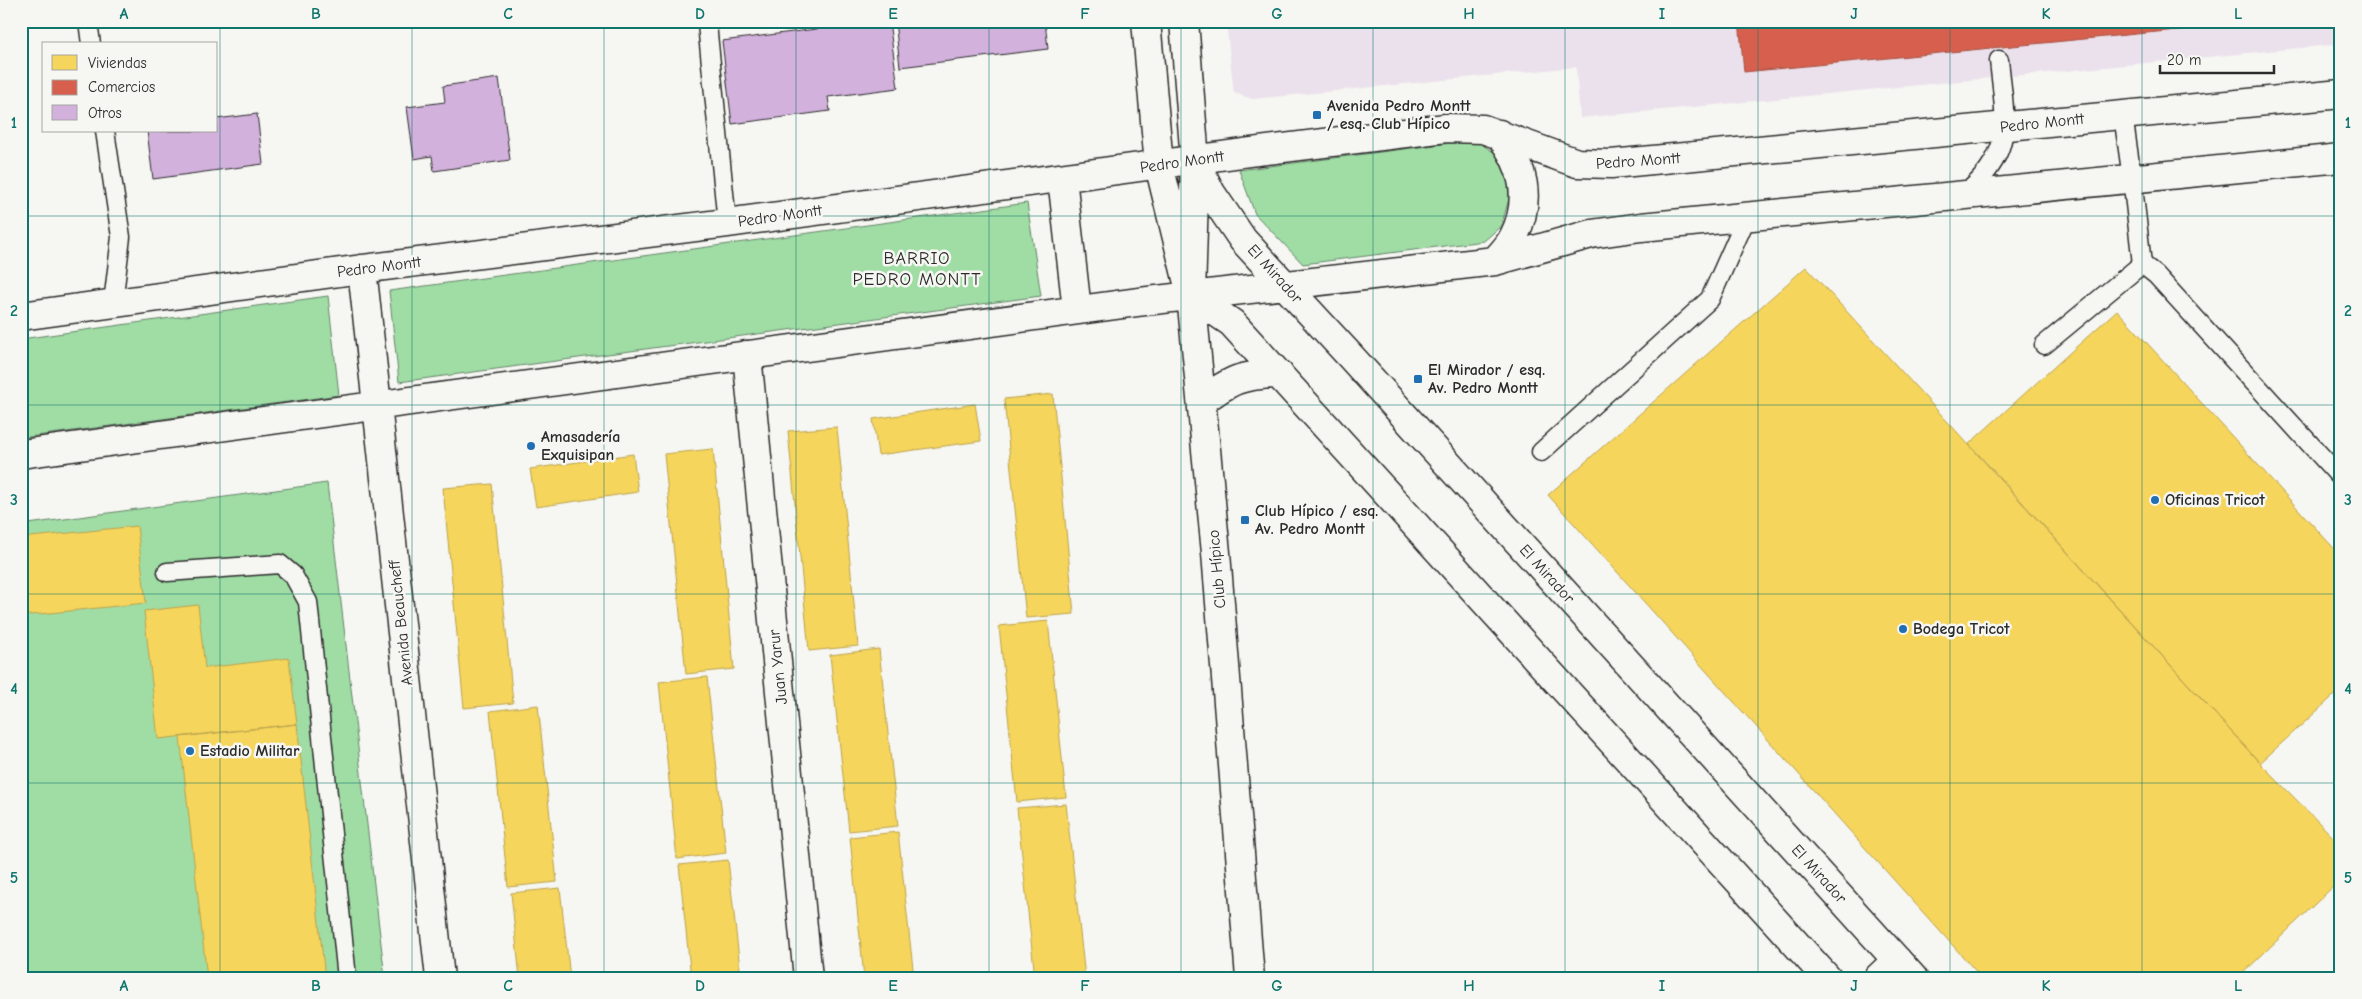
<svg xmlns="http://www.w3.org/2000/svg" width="2362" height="999" font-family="'Comic Neue',sans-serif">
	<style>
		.built { fill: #ebe1ec }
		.green { fill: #9fdda5; stroke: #658468 }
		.homes { fill: #f6d55c; stroke: #b9a24d }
		.shops { fill: #d6604d; stroke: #a35043 }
		.building { fill: #d2b1dd; stroke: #2b2b2b }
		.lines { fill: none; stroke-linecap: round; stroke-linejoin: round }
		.lane-casing { stroke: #2b2b2b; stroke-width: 21 }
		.street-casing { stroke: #2b2b2b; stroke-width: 31 }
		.secondary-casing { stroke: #2b2b2b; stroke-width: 31 }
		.lane { stroke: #f6f6f2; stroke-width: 18 }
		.street { stroke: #f6f6f2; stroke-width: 28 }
		.secondary { stroke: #f6f6f2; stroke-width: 28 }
		.grid { fill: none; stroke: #0f766e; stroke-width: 1; stroke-opacity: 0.55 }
		.poi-dot { fill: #1f6fb2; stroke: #f6f6f2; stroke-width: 2 }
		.labels { text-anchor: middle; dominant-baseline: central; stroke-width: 5; stroke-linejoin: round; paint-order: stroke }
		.poi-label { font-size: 16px; font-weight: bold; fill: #2b2b2b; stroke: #f6f6f2; text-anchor: start }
		.street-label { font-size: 16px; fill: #2b2b2b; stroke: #f6f6f2 }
		.neighbourhood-label { font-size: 18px; letter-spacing: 1px; fill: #2b2b2b; stroke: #f6f6f2 }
		.neatline { fill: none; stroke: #0f766e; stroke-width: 2 }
		.grid-label { font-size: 16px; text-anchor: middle; font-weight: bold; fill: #0f766e }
	</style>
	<rect width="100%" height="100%" fill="#f6f6f2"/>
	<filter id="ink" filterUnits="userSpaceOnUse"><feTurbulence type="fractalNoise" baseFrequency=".02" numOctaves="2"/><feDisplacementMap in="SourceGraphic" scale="10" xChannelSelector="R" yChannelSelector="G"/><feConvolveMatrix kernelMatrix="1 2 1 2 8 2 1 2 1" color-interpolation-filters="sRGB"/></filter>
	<g filter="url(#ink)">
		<path class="built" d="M 1226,21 L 2341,21 L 2341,44 L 1580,118 L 1576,67 L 1253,99 L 1234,93 Z"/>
		<path class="green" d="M 1475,140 L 1495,153 L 1508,168 L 1509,199 L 1501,226 L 1484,241 L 1303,264 L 1255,214 L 1239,170 Z
			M 1027,203 L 1041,296 L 399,382 L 389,291 Z
			M 328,296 L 339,395 L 21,438 L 21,339 Z
			M 327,483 L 385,978 L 21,978 L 21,525 Z"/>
		<path class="homes" d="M 1806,267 L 2260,763 L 2341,845 L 2341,879 L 2238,978 L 1982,978 L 1548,495 Z
			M 2117,310 L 2341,556 L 2341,689 L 2260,763 L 1969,444 Z
			M 1053,394 L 1074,614 L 1026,618 L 1004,399 Z
			M 975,404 L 981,441 L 878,455 L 873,419 Z
			M 837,427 L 858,646 L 809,651 L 788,431 Z
			M 713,449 L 734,669 L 686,674 L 664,454 Z
			M 633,454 L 638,492 L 536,507 L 530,469 Z
			M 492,484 L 513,703 L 464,708 L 443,488 Z
			M 137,526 L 146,603 L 21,616 L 21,538 Z
			M 198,605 L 205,668 L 289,658 L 297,724 L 158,739 L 144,611 Z
			M 1048,621 L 1066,797 L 1017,802 L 999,626 Z
			M 879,649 L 898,826 L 849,831 L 830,655 Z
			M 707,677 L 726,853 L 677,859 L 659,682 Z
			M 538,705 L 557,882 L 508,887 L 490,711 Z
			M 297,724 L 325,978 L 207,978 L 180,737 Z
			M 1066,804 L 1085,978 L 1035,978 L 1017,808 Z
			M 898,832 L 914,978 L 864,978 L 850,837 Z
			M 728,860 L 741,978 L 691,978 L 679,865 Z
			M 560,888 L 570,978 L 520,978 L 511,893 Z"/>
		<path class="shops" d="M 1739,21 L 2219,21 L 2219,26 L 1744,72 Z"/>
		<path class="building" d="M 879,21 L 889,21 L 898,88 L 828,97 L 830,111 L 732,124 L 722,41 Z
			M 895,21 L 1045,21 L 1048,49 L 900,67 Z
			M 499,78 L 510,160 L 434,171 L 432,156 L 414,159 L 407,107 L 445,102 L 443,86 Z
			M 257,114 L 263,164 L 153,179 L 147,131 L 216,131 L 216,119 Z
			M 21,144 L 28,193 L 21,194 Z"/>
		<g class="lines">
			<g class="lane-casing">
				<path id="lane" d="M 88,21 L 91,44
					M 707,24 L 727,223
					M 2123,115 L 2132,178 L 2142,264 L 2156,275 L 2341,478
					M 105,131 L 121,237 L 113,303
					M 1964,195 C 2016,151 2005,121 1999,60
					M 2044,345 L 2142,264
					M 1541,452 L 1710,299 L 1747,216
					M 167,572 L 280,564 L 293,575 L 308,602 L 347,978"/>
			</g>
			<g class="street-casing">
				<path id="street" d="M 747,355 L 808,978"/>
			</g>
			<g class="secondary-casing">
				<path id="secondary" d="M 1146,21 L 1159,165 L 1191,295 L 1232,323 L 1827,978
					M 1184,21 L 1195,161 L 1191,295 L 1216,553 L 1250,978
					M 1195,161 L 1211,193 L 1243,240 L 1352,358 L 1913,978
					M 1062,178 L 1077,310
					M 1495,261 C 1502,253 1510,245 1514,236 C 1532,200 1524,164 1499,134
					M 362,269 L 440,978
					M 21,316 L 362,269 L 727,223 L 1250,152 L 1446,128 L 1483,129 L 1577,163 L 1611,164 L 2341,94
					M 1202,401 C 1232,379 1241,375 1279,374
					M 21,454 L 1138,302 L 1495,261 L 1591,234 L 1641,227 L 2341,158
					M 1878,978 L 1897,960"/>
			</g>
			<use href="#lane" class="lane"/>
			<use href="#street" class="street"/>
			<use href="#secondary" class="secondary"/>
		</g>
	</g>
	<path class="grid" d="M 220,21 L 220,978M 412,21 L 412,978M 604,21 L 604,978M 796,21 L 796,978M 989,21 L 989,978M 1181,21 L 1181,978M 1373,21 L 1373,978M 1565,21 L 1565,978M 1758,21 L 1758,978M 1950,21 L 1950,978M 2142,21 L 2142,978M 21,216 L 2341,216M 21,405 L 2341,405M 21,594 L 2341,594M 21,783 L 2341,783"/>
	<g class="poi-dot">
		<rect x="1312" y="110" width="10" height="10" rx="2.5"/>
		<rect x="1413" y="374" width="10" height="10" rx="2.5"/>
		<circle cx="531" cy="446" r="5"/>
		<circle cx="2155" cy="500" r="5"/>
		<rect x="1240" y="515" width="10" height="10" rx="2.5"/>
		<circle cx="1903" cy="629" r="5"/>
		<circle cx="190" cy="751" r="5"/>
	</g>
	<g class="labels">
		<g class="poi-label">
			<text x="1327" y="106">Avenida Pedro Montt<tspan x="1327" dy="18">/ esq. Club Hípico</tspan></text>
			<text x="1428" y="370">El Mirador / esq.<tspan x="1428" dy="18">Av. Pedro Montt</tspan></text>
			<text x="541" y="437">Amasadería<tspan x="541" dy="18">Exquisipan</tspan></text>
			<text x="2165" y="500">Oficinas Tricot</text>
			<text x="1255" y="511">Club Hípico / esq.<tspan x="1255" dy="18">Av. Pedro Montt</tspan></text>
			<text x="1913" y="629">Bodega Tricot</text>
			<text x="200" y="751">Estadio Militar</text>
		</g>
		<g class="street-label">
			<text transform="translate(2042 123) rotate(-6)">Pedro Montt</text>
			<text transform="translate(1638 161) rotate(-4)">Pedro Montt</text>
			<text transform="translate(1182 162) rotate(-8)">Pedro Montt</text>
			<text transform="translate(780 216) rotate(-8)">Pedro Montt</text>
			<text transform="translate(379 267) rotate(-7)">Pedro Montt</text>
			<text transform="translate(1275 274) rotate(48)">El Mirador</text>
			<text transform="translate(1217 569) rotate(-95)">Club Hípico</text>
			<text transform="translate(1547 574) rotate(48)">El Mirador</text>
			<text transform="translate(401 623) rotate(-96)">Avenida Beaucheff</text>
			<text transform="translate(778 667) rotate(-96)">Juan Yarur</text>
			<text transform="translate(1819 874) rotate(48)">El Mirador</text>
		</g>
		<g class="neighbourhood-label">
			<text x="917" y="258">BARRIO<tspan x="917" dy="21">PEDRO MONTT</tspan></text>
		</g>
	</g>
	<rect width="2362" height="999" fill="none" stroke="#f6f6f2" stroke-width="55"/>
	<rect x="42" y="42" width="175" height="90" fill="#f6f6f2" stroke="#a5a5a2"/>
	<rect x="52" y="55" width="25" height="15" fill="#f6d55c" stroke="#a5a5a2"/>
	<text x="88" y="68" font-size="15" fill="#2b2b2b">Viviendas</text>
	<rect x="52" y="80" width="25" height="15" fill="#d6604d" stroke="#a5a5a2"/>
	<text x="88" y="92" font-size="15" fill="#2b2b2b">Comercios</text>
	<rect x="52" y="105" width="25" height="15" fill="#d2b1dd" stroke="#a5a5a2"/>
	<text x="88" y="118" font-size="15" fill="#2b2b2b">Otros</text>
	<path d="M2160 65v8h114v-8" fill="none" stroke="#2b2b2b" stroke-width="2.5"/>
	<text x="2167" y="65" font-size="15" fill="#2b2b2b" stroke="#f6f6f2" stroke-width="4" paint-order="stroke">20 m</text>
	<rect x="28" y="28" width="2306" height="944" class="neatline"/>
	<g class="grid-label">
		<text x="124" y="19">A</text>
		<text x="316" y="19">B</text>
		<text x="508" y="19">C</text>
		<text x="700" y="19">D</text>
		<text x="893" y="19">E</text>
		<text x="1085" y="19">F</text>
		<text x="1277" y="19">G</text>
		<text x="1469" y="19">H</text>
		<text x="1662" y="19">I</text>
		<text x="1854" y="19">J</text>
		<text x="2046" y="19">K</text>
		<text x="2238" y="19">L</text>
		<text x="14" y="128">1</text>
		<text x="2348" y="128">1</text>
		<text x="14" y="316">2</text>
		<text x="2348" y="316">2</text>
		<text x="14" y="505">3</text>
		<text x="2348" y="505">3</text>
		<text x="14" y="694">4</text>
		<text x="2348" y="694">4</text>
		<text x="14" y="883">5</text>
		<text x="2348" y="883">5</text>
		<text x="124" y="991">A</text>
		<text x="316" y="991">B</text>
		<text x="508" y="991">C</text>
		<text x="700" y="991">D</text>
		<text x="893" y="991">E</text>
		<text x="1085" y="991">F</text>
		<text x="1277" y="991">G</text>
		<text x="1469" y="991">H</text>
		<text x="1662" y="991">I</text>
		<text x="1854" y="991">J</text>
		<text x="2046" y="991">K</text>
		<text x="2238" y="991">L</text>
	</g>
</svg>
